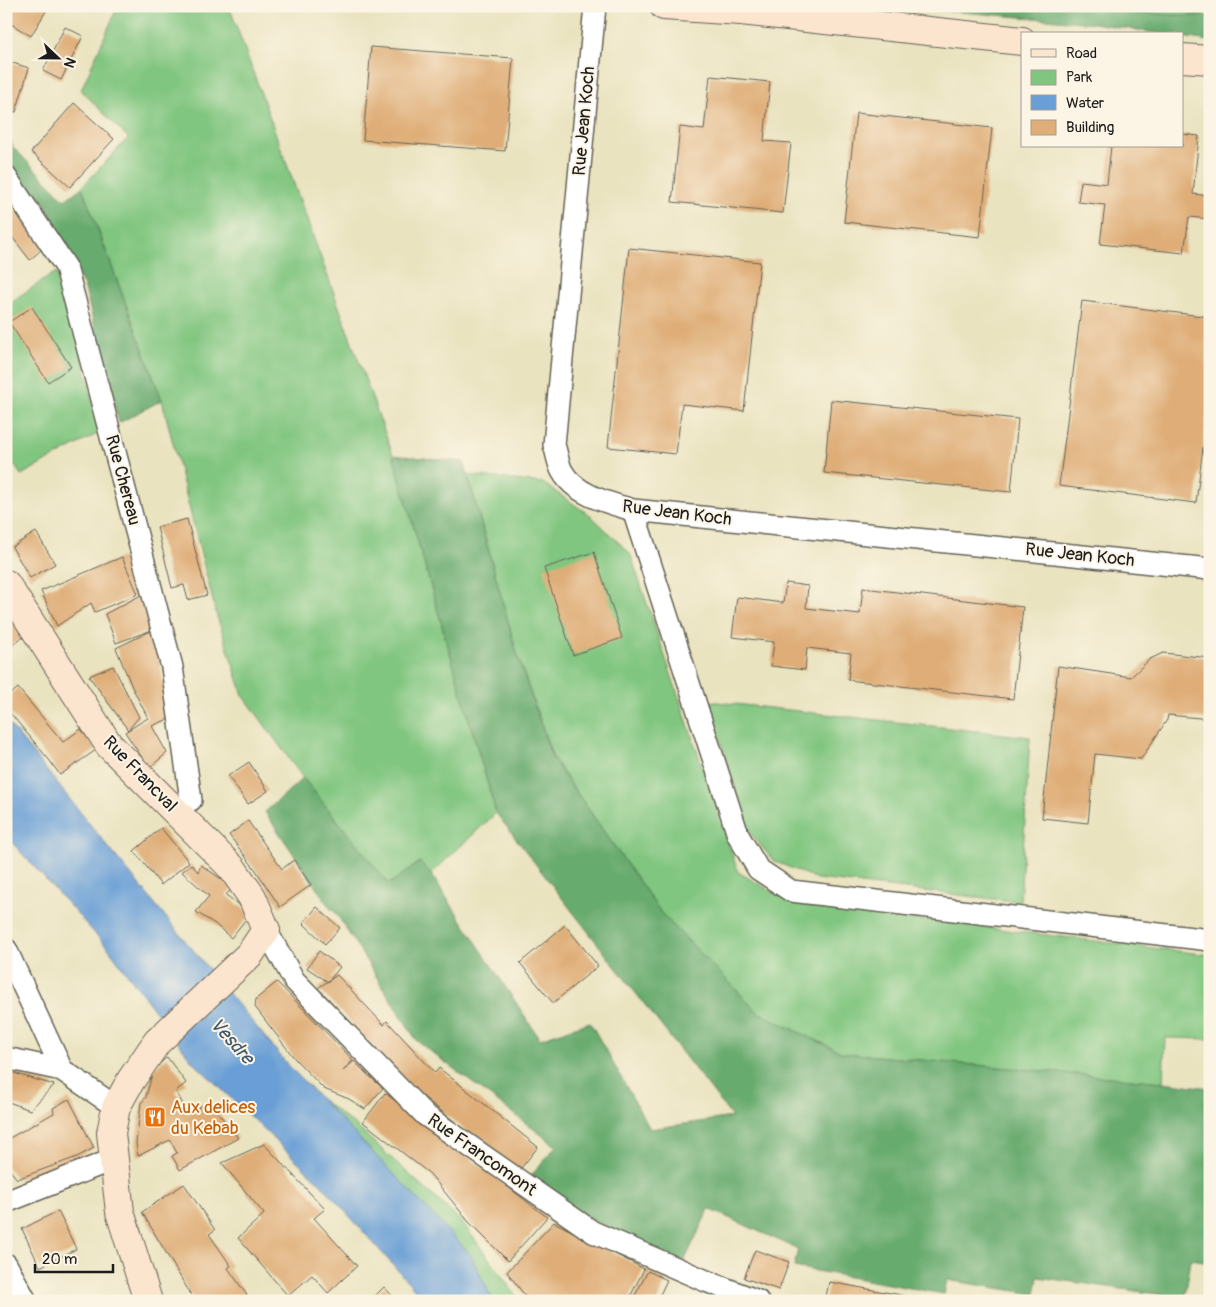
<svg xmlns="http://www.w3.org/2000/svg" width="1216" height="1307" font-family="Pangolin,sans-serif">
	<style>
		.green { fill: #81c680; stroke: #4e714e }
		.forest { fill: #68ab6e; stroke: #426445 }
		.water { fill: #699fd6; stroke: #425e79 }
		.building { fill: #dfae78 }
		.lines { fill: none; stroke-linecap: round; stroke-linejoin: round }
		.street-casing { stroke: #646255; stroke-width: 24 }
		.secondary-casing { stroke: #646255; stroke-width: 30 }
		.street { stroke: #fff; stroke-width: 21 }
		.secondary { stroke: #fce5cf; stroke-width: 28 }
		.labels { text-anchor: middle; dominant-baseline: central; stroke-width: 4; stroke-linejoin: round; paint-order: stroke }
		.street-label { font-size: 18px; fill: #1c1c1c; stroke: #fcf5e5 }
		.food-label { font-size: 18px; fill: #c56008; stroke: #fcf5e5; text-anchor: start }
		.water-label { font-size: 19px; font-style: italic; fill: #3f5770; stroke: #fcf5e5 }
	</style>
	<rect width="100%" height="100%" fill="#fcf5e5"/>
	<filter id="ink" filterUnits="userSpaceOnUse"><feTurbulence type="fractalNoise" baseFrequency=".02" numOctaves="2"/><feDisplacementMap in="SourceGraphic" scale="10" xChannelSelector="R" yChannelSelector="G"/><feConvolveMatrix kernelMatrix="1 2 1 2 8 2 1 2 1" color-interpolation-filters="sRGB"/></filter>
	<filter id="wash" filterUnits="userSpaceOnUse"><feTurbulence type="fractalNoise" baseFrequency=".0096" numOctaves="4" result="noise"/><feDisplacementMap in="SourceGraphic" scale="20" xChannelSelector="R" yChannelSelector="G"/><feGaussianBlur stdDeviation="1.12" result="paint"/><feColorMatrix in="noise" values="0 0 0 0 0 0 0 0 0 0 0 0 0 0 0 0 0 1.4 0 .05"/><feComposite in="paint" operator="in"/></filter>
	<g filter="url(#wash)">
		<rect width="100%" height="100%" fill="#eae3c0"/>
		<path class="green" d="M 118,6 L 229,6 L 393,455 L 496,813 L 431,874 L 420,862 L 389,884 L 303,778 L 243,695 L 216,613 L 162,400 L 82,187 L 128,138 L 81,90 Z
			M 1084,6 L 1210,6 L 1210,17 L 1123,12 Z
			M 56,272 L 75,323 L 99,433 L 21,475 L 6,452 L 6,305 Z
			M 468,475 L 543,483 L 591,516 L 630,553 L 738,872 L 794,904 L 1210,955 L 1210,1039 L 1165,1038 L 1163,1082 L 843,1053 L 759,1013 L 661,914 L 553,758 L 517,654 Z
			M 708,701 L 1030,737 L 1020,902 L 817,879 L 774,861 L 748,831 Z
			M 320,1098 L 358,1128 L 462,1222 L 520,1301 L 493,1301 L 470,1254 Z"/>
		<path class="forest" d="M 888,6 L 1084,6 L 1123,12 L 1210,17 L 1210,41 L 1182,37 L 1182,34 L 1163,34 L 1093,23 Z
			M 6,128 L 13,147 L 65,200 L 82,187 L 162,400 L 119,423 L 85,289 L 46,205 L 6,161 Z
			M 393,455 L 464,462 L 517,654 L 552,758 L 662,914 L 759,1013 L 843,1053 L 1163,1082 L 1210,1088 L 1210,1262 L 1191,1259 L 1185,1298 L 1038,1277 L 1035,1294 L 947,1280 L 944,1294 L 794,1267 L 798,1249 L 709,1209 L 682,1266 L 599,1224 L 527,1181 L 556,1146 L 417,1041 L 336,913 L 331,909 L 265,812 L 303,778 L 389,884 L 420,862 L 431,874 L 540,1039 L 590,1022 L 650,1129 L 732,1117 L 496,813 Z"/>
		<path class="water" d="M 6,720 L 118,859 L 288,1065 L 412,1193 L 470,1254 L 493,1301 L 425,1301 L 321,1184 L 192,1061 L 109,949 L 6,836 Z"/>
		<g id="blocks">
			<path class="building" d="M 6,6 L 49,6 L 31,36 L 6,21 Z
				M 65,27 L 83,36 L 61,80 L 43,71 Z
				M 371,47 L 513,58 L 505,151 L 363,140 Z
				M 6,61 L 29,68 L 16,112 L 6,110 Z
				M 710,76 L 770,82 L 764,141 L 791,143 L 783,213 L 672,202 L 680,127 L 704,130 Z
				M 74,103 L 114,139 L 70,187 L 31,152 Z
				M 856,113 L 992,128 L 980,237 L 844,222 Z
				M 1182,134 L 1199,136 L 1193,194 L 1210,196 L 1210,219 L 1189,217 L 1184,253 L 1100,244 L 1105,205 L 1078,202 L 1081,181 L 1107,184 L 1111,146 L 1182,146 Z
				M 6,195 L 43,248 L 30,260 L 6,229 Z
				M 629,248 L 760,262 L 744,411 L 682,404 L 676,454 L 608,447 Z
				M 1082,301 L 1210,317 L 1210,391 L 1196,503 L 1059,486 Z
				M 32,307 L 71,367 L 48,382 L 9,322 Z
				M 831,400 L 1018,419 L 1011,492 L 824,473 Z
				M 187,519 L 207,595 L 188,600 L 184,585 L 172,588 L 157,527 Z
				M 36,532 L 55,564 L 30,578 L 12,547 Z
				M 594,552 L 622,638 L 573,655 L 544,568 Z
				M 122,557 L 138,594 L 95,612 L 91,603 L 57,626 L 41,591 Z
				M 786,583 L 808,586 L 806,608 L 860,614 L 863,588 L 1023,607 L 1013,699 L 848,680 L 851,653 L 807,648 L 805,670 L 771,666 L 774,642 L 732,637 L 737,597 L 783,603 Z
				M 143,594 L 155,629 L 162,675 L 171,718 L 152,726 L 167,753 L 149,768 L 125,732 L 148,718 L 132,687 L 116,648 L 155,629 L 116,643 L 105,614 Z
				M 6,610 L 25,636 L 6,648 Z
				M 1163,653 L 1210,658 L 1210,719 L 1168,715 L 1167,720 L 1141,759 L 1095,754 L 1088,823 L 1042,818 L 1058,666 L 1131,677 L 1150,659 Z
				M 113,666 L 139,717 L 128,730 L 89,676 Z
				M 18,688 L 63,742 L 81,729 L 96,750 L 60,775 L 50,761 L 6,708 L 6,698 Z
				M 249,762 L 268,791 L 248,804 L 228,776 Z
				M 248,821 L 282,869 L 294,860 L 311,885 L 280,907 L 255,869 L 229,835 Z
				M 161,828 L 189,862 L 161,885 L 134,851 Z
				M 191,864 L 198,872 L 201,865 L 233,887 L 226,895 L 250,914 L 231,938 L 215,924 L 196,912 L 209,896 L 182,872 Z
				M 317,907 L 340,928 L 325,944 L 303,923 Z
				M 565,925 L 598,966 L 553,1003 L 520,963 Z
				M 319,951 L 340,967 L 328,982 L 307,968 Z
				M 337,975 L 384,1025 L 387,1021 L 435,1073 L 439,1068 L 538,1147 L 518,1172 L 416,1091 L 318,988 Z
				M 277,982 L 353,1060 L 343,1071 L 354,1061 L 368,1075 L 383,1088 L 365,1109 L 349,1099 L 324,1089 L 295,1059 L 255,1007 L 256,999 Z
				M 167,1057 L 186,1083 L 176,1091 L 188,1114 L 209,1101 L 238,1138 L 180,1170 L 172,1156 L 177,1153 L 170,1140 L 138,1156 L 136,1143 L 141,1103 L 146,1097 L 153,1070 Z
				M 6,1069 L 17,1074 L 54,1085 L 30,1110 L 6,1101 Z
				M 385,1093 L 547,1217 L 508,1261 L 469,1222 L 430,1174 L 363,1122 Z
				M 69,1099 L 94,1148 L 77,1157 L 17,1179 L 6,1165 L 6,1140 L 54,1113 L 53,1108 Z
				M 264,1144 L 325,1209 L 314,1218 L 357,1266 L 328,1293 L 312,1275 L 288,1296 L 238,1238 L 264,1214 L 222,1163 Z
				M 184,1184 L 215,1230 L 209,1234 L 231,1266 L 228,1268 L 251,1301 L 196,1301 L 191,1295 L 142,1212 Z
				M 58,1211 L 76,1249 L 40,1267 L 22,1229 Z
				M 554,1222 L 644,1269 L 628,1301 L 529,1301 L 507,1272 Z
				M 755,1250 L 789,1262 L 779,1290 L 744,1278 Z
				M 648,1271 L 667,1280 L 657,1301 L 632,1301 Z
				M 829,1282 L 896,1294 L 924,1301 L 825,1301 Z
				M 384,1287 L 397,1301 L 370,1301 Z"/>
		</g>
	</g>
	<g filter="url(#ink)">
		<use href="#blocks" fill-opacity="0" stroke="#646255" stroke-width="1"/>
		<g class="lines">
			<g class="street-casing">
				<path id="street" d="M 595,6 L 554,445 C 557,453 558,464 562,471 C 575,495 609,503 633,510 L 1210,569
					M 6,177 L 66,267 L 172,667 L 191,800
					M 633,510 L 738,835 L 758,869 L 791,891 L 1210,940
					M 266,930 L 294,980 L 425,1115 L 593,1232 L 706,1281 L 758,1301
					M 6,949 L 62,1070
					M 6,1058 L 62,1070 L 116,1107
					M 6,1202 L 114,1159
					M 6,1264 L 26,1301"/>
			</g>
			<g class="secondary-casing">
				<path id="secondary" d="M 664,6 L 741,11 L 1022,41
					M 1182,58 L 1210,60
					M 6,584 L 109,745 L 232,868 L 252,897 L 266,930 L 250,954 L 157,1042 L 131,1080 L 116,1107 L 111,1133 L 120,1212 L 148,1301"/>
			</g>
			<use href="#street" class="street"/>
			<use href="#secondary" class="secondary"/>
		</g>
	</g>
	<defs>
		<g id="restaurant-square" transform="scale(1.125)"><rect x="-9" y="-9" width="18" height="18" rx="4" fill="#e8710a" stroke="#fcf5e5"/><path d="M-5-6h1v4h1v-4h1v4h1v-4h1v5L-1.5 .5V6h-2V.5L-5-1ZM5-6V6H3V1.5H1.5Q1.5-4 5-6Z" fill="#fff"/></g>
	</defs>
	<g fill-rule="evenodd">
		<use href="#restaurant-square" x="155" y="1117"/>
	</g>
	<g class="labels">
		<g class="street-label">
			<text transform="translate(584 121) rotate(-85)">Rue Jean Koch</text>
			<text transform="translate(123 480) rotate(75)">Rue Chereau</text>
			<text transform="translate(677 513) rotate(7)">Rue Jean Koch</text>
			<text transform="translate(1080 555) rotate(6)">Rue Jean Koch</text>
			<text transform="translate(140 774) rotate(46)">Rue Francval</text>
			<text transform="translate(482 1155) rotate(35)">Rue Francomont</text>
		</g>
		<g class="food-label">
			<text x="171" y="1107">Aux delices<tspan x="171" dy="21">du Kebab</tspan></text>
		</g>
		<g class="water-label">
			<text transform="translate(232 1041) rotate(48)">Vesdre</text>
		</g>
	</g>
	<rect width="1216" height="1307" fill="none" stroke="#fcf5e5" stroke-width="25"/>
	<rect x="1021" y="32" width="162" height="115" fill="#fcf5e5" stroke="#a29e95"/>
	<rect x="1031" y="49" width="25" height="8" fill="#fce5cf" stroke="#a29e95"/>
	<text x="1066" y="58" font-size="15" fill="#1c1c1c">Road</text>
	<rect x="1031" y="70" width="25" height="15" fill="#81c680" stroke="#a29e95"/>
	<text x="1066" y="82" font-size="15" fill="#1c1c1c">Park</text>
	<rect x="1031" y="95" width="25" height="15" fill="#699fd6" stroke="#a29e95"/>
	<text x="1066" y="108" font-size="15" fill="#1c1c1c">Water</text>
	<rect x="1031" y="120" width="25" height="15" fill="#dfae78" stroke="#a29e95"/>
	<text x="1066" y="132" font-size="15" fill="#1c1c1c">Building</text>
	<g transform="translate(58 58) rotate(112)" stroke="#fcf5e5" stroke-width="4" paint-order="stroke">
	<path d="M0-4L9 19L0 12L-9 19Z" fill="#1c1c1c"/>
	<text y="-8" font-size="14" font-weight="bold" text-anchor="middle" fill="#1c1c1c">N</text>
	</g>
	<path d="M35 1264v8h78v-8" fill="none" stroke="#1c1c1c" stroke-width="2.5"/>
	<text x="42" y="1264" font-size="15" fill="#1c1c1c" stroke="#fcf5e5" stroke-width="4" paint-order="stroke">20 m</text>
</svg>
